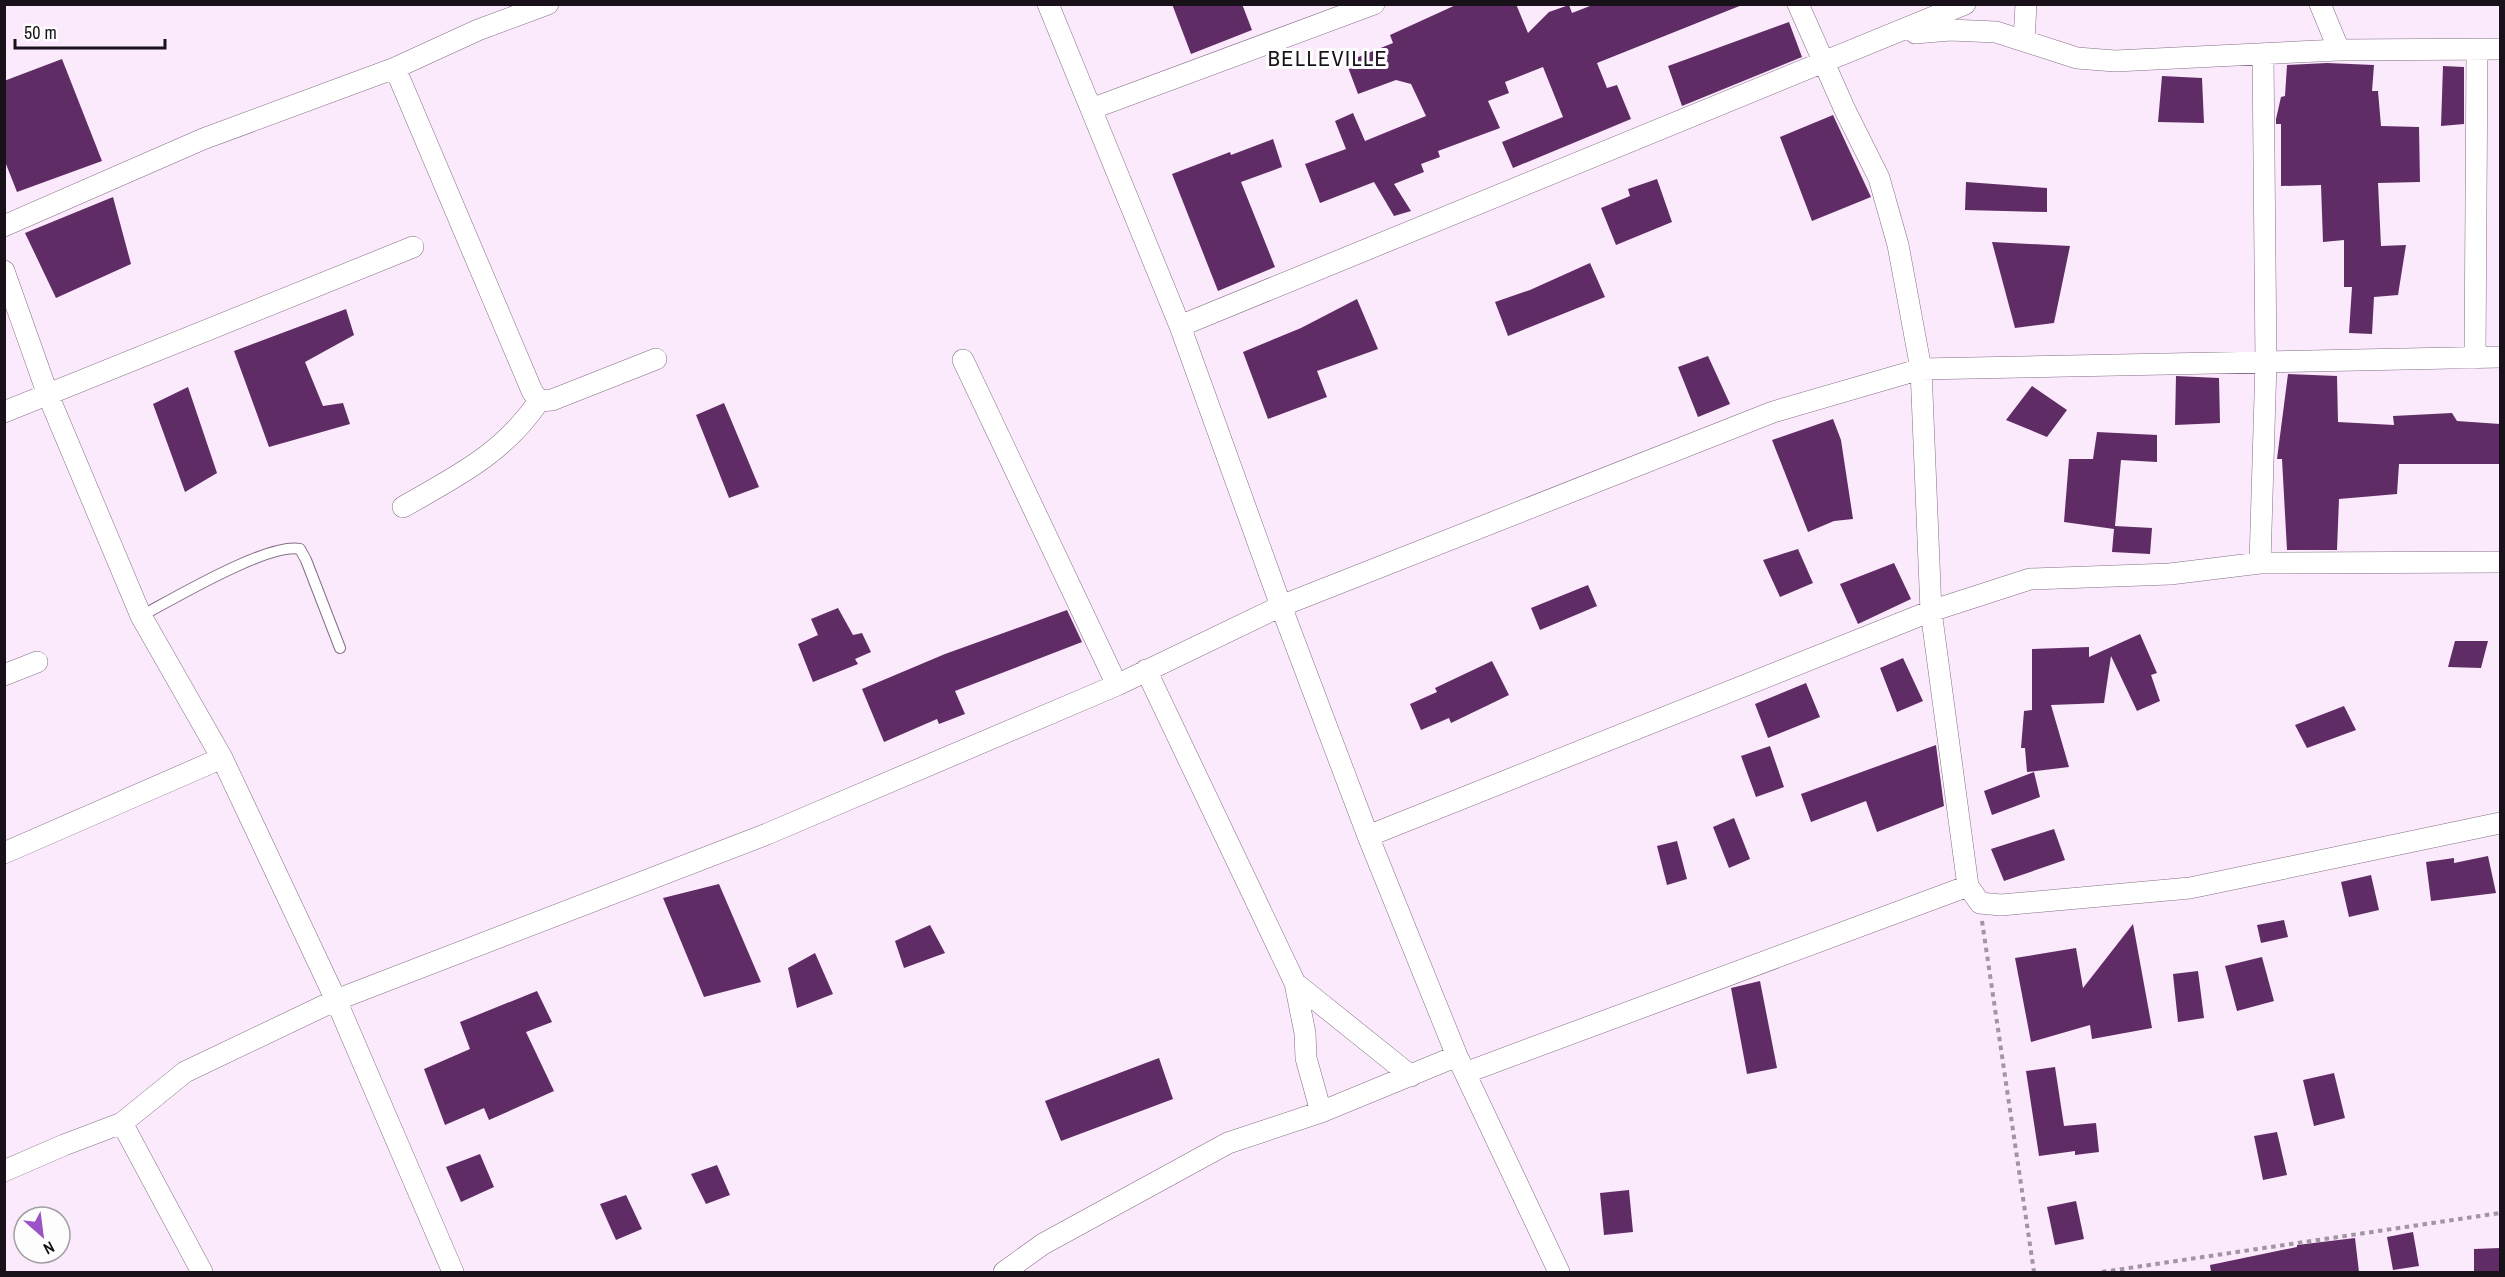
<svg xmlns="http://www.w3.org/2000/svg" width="2505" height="1277" font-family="'Archivo Narrow',sans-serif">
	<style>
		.building { fill: #602c66 }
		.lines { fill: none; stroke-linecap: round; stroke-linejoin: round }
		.service-casing { stroke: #836f85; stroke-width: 12 }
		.minor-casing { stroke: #836f85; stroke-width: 22 }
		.path { stroke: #a294a3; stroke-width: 4; stroke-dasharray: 4.5 4.5; stroke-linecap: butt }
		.service { stroke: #fff; stroke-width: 10 }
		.minor { stroke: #fff; stroke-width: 21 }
		.labels { text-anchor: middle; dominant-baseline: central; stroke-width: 6; stroke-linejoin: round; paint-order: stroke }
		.neighbourhood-label { font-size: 22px; letter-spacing: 1.5px; fill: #19111a; stroke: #fdfdfd }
	</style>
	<rect width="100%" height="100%" fill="#fbe9fc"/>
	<path class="building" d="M 1172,4 L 1242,4 L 1252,30 L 1191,54 Z
		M 1458,4 L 1516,4 L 1528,33 L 1549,12 L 1569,5 L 1572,13 L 1595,4 L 1742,5 L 1597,63 L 1607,88 L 1617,85 L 1631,119 L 1513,168 L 1502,142 L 1563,117 L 1543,67 L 1505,82 L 1509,93 L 1488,101 L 1500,128 L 1438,151 L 1440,157 L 1421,164 L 1424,172 L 1394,184 L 1411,211 L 1394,216 L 1374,182 L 1320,203 L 1305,164 L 1346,149 L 1335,121 L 1353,113 L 1365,141 L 1426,116 L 1411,84 L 1396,80 L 1358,94 L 1346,62 L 1393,43 L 1390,35 Z
		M 1789,22 L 1802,57 L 1682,106 L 1668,66 Z
		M 62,59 L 102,161 L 17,192 L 4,159 L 4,81 Z
		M 2327,63 L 2374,65 L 2372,91 L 2378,91 L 2381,126 L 2419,127 L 2420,182 L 2378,183 L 2381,246 L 2406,245 L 2398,295 L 2374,297 L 2372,334 L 2349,333 L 2352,287 L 2344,287 L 2344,240 L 2323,242 L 2321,185 L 2281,186 L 2281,124 L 2276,124 L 2276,119 L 2281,97 L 2285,96 L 2287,65 Z
		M 2443,66 L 2464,67 L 2464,124 L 2441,126 Z
		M 2162,76 L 2202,78 L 2204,123 L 2158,122 Z
		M 1833,115 L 1871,197 L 1812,221 L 1780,137 Z
		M 1273,139 L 1282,167 L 1241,182 L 1275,267 L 1218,291 L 1172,174 L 1230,152 L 1231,155 Z
		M 1657,179 L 1672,222 L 1616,245 L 1601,208 L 1630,196 L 1628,189 Z
		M 1966,182 L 2047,188 L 2047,212 L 1965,210 Z
		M 113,197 L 131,264 L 56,298 L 25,233 Z
		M 1992,242 L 2070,246 L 2054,323 L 2015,328 Z
		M 1590,263 L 1605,297 L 1508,336 L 1495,302 L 1530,290 Z
		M 1357,299 L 1378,349 L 1317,371 L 1327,397 L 1268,419 L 1243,352 L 1301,328 Z
		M 346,309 L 354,335 L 305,362 L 323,406 L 343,403 L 350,424 L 269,447 L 234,351 Z
		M 1708,356 L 1730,404 L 1698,417 L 1678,367 Z
		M 2288,374 L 2337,376 L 2338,422 L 2394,425 L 2393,416 L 2452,413 L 2457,421 L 2500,424 L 2500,464 L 2399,464 L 2397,494 L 2339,499 L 2337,550 L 2287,550 L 2282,459 L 2277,459 Z
		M 2176,376 L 2219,378 L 2220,423 L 2175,425 Z
		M 2032,386 L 2067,410 L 2047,437 L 2006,420 Z
		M 188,387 L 217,473 L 185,492 L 153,404 Z
		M 724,403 L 759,487 L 729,498 L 696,415 Z
		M 1833,419 L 1841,440 L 1853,519 L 1834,521 L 1808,532 L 1772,440 Z
		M 2097,432 L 2157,435 L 2157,462 L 2121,460 L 2115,526 L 2152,528 L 2150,554 L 2112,552 L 2114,529 L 2064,522 L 2069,459 L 2093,459 Z
		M 1798,549 L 1813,583 L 1780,597 L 1763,560 Z
		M 1894,563 L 1911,599 L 1858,624 L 1840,584 Z
		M 1588,585 L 1597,606 L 1540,630 L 1531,608 Z
		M 838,608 L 853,635 L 862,633 L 871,652 L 855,659 L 858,664 L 813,682 L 798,644 L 818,635 L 811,619 Z
		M 1067,610 L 1082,642 L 955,691 L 965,714 L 939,724 L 937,719 L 884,742 L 862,689 L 945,654 Z
		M 2140,634 L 2157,673 L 2151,675 L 2160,701 L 2137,711 L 2111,656 L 2104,703 L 2051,705 L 2069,767 L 2027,772 L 2025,748 L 2021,748 L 2024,711 L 2032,710 L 2032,649 L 2089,647 L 2089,657 Z
		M 2455,641 L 2488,641 L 2481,668 L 2448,667 Z
		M 1903,658 L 1923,701 L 1897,712 L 1880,668 Z
		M 1492,661 L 1509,695 L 1451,723 L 1449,718 L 1421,730 L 1410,704 L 1437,692 L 1435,688 Z
		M 1806,683 L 1820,717 L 1768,738 L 1755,704 Z
		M 2344,706 L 2356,730 L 2307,748 L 2295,725 Z
		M 1936,745 L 1944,806 L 1877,832 L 1866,801 L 1811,822 L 1801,794 Z
		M 1770,746 L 1784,787 L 1756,797 L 1741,756 Z
		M 2034,772 L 2040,797 L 1992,815 L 1984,791 Z
		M 1734,818 L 1750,859 L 1729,868 L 1713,827 Z
		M 2054,829 L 2065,860 L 2004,881 L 1991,849 Z
		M 1677,841 L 1687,879 L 1667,885 L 1657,846 Z
		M 2488,856 L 2496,893 L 2431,901 L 2426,862 L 2454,858 L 2454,863 Z
		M 2371,875 L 2379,910 L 2349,917 L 2341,882 Z
		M 719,884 L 761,982 L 704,997 L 663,898 Z
		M 2284,920 L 2288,937 L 2261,943 L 2257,925 Z
		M 2133,924 L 2152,1028 L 2092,1039 L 2090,1025 L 2031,1042 L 2015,958 L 2076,948 L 2083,988 Z
		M 930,925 L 945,953 L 904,968 L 895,941 Z
		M 815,953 L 833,994 L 797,1008 L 788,968 Z
		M 2262,957 L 2274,1001 L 2237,1011 L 2225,966 Z
		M 2198,971 L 2204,1018 L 2178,1022 L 2173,974 Z
		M 1760,981 L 1777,1068 L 1747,1074 L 1731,988 Z
		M 537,991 L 552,1022 L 526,1032 L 554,1091 L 489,1120 L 484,1108 L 445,1125 L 424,1069 L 470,1049 L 460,1022 Z
		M 1159,1058 L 1173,1099 L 1061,1141 L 1045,1101 Z
		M 2055,1067 L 2064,1126 L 2096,1123 L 2099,1152 L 2075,1155 L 2075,1151 L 2039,1156 L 2026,1071 Z
		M 2334,1073 L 2345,1118 L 2314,1126 L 2303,1080 Z
		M 2277,1132 L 2287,1175 L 2263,1180 L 2254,1136 Z
		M 480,1154 L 494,1187 L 461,1202 L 446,1167 Z
		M 717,1165 L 730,1195 L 706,1204 L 691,1174 Z
		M 1629,1190 L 1633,1232 L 1604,1235 L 1600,1193 Z
		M 626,1195 L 642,1229 L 616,1240 L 600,1204 Z
		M 2076,1201 L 2084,1239 L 2055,1245 L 2047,1207 Z
		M 2413,1232 L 2419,1266 L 2393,1270 L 2387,1237 Z
		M 2355,1238 L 2359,1272 L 2211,1272 L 2210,1265 L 2297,1247 L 2297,1245 Z
		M 2500,1248 L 2500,1272 L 2474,1272 L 2474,1249 Z"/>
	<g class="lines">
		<g class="service-casing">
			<path id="service" d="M 141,616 C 173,599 269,542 300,549 L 306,560 L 340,648"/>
		</g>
		<g class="minor-casing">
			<path id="minor" d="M 1048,4 L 1180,326 L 1281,606 L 1368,836 L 1457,1056 L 1559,1272
				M 1798,4 L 1845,110 L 1879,178 L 1898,245 L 1921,369 L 1931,611 L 1968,886 L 1980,903 L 2001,905 L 2190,888 L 2500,823
				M 2320,4 L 2339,50
				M 1915,33 L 1950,30 L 1996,32 L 2077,58 L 2115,61 L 2339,50 L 2500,49
				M 2024,41 L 2026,4
				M 2263,55 L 2266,362 L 2260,563 L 2500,562
				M 395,68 L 532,391 L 539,401 L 552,400 L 656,359
				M 1091,109 L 1374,4
				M 4,226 L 203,139 L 395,68 L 478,30 L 548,4
				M 4,271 L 48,395 L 141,616 L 222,758 L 336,1000 L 453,1272
				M 1180,326 L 1965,4
				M 2475,358 L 2477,50
				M 963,360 L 1117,685
				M 4,412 L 413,247
				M 403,507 C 457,476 503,454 539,401
				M 1146,670 L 1295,983 L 1411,1076
				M 4,675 L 37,662
				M 1368,836 L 1931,611 L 2030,579 L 2170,574 L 2260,563
				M 4,853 L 222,758
				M 1295,983 L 1305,1033 L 1306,1058 L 1321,1112
				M 1465,1073 L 1968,886
				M 122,1123 L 202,1272
				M 4,1171 L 64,1145 L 122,1123 L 185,1072 L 336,1000 L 767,834 L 1117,685 L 1281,606 L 1773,412 L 1921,369 L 2500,357
				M 1004,1272 L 1043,1244 L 1228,1143 L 1321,1112 L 1457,1056"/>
		</g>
		<path class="path" d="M 1982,921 L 2034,1272
			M 2102,1272 L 2500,1213"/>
		<use href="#service" class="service"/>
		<use href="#minor" class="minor"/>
	</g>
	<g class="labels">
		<g class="neighbourhood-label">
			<text x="1328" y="58">BELLEVILLE</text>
		</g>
	</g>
	<rect width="2505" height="1277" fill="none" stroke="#19111a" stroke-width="12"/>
	<g transform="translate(42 1235) rotate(152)"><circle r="28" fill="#fdfdfd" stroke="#a29fa2" stroke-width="1.5"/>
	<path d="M0-4.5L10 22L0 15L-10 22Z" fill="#9b52c5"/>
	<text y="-9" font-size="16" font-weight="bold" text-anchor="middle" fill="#19111a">N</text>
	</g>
	<path d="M15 39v9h150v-9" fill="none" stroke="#19111a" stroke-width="3"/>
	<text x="24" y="39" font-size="18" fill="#19111a" stroke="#fdfdfd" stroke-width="4.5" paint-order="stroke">50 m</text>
</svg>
